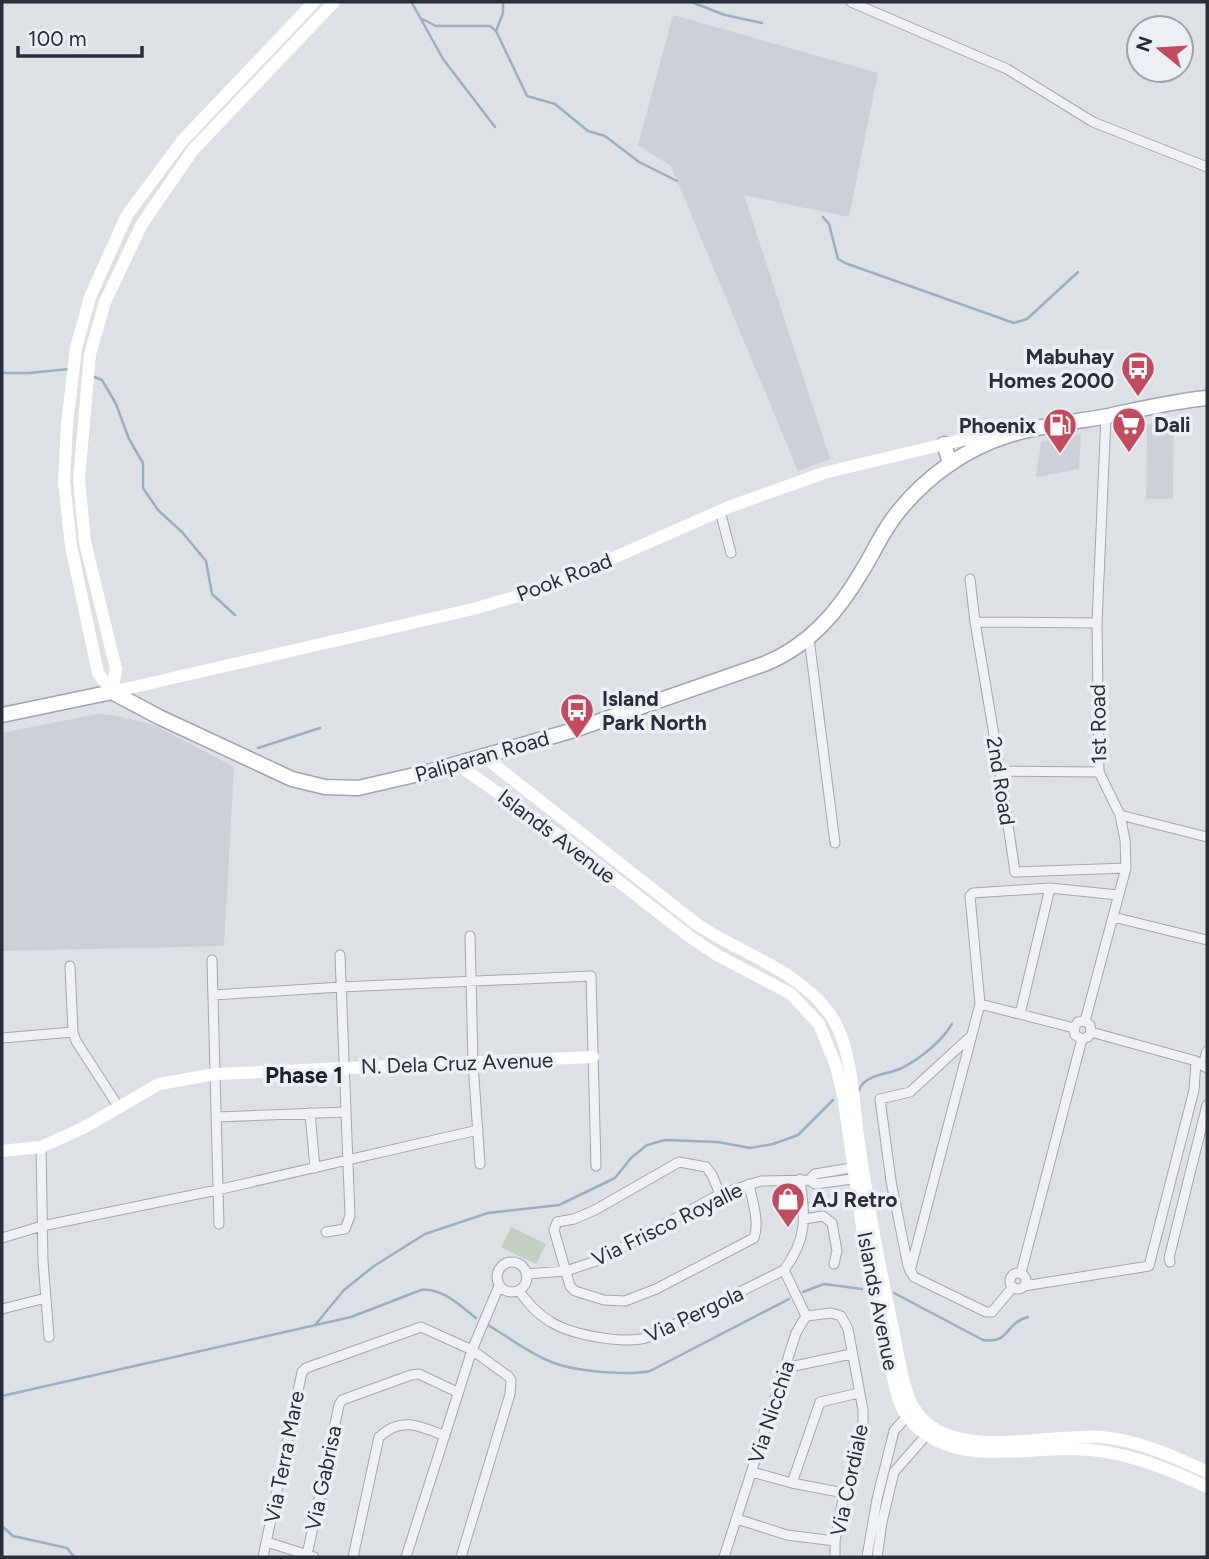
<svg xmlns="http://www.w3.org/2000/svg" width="1209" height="1559" font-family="Figtree,sans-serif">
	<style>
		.built { fill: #ccd0d7 }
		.green { fill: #c3cfbf }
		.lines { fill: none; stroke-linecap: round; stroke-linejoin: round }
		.stream { stroke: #9bafc3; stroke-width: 2.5 }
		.street-casing { stroke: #a3a8af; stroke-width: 11 }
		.primary-casing { stroke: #9ea5b0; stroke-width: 17 }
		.street { stroke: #f0f1f4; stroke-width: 9 }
		.secondary { stroke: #fff; stroke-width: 12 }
		.primary { stroke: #fff; stroke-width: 14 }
		.labels { text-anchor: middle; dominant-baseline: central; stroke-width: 7; stroke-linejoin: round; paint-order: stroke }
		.poi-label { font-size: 21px; font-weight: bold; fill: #282f3b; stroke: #eceff4; text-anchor: start }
		.street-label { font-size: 21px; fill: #282f3b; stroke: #eceff4 }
		.neighbourhood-label { font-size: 23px; font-weight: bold; fill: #1a202c; stroke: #eceff4 }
	</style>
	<rect width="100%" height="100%" fill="#dde1e6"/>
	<path class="built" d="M 673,15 L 878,73 L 849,217 L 744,195 L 830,459 L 798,471 L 671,166 L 638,145 Z
		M 1174,421 L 1173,499 L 1146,499 L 1147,424 Z
		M 1081,434 L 1079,469 L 1036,477 L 1041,442 Z
		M 98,714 L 117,716 L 154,725 L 234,767 L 224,946 L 2,951 L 2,733 Z"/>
	<path class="green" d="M 511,1227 L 546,1244 L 536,1264 L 501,1247 Z"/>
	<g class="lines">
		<path class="stream" d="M 691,2 L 725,15 L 762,23
			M 412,3 L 443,59 L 495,127
			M 420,18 L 436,26 L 490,26 L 496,31 L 527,96 L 555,104 L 588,131 L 605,136 L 639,162 L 677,181
			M 496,31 L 503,13 L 503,2
			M 823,217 L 829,224 L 838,259 L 845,263 L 1014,323 L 1027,319 L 1078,272
			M 2,373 L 29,373 L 69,369
			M 92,376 L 102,380 L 116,404 L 129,439 L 143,463 L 143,488 L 158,510 L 182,532 L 206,561 L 212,594 L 235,615
			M 258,748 L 320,728
			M 859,1090 C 865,1074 887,1075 902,1068 C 921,1058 941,1042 952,1024
			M 803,1292 L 824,1284 L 862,1289
			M 894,1293 L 983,1340 C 1011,1344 1004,1323 1028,1317
			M 315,1325 L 344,1290 L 374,1266 L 425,1234 L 488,1213 L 559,1205 L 615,1178 L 631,1158 L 647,1145 L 665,1140 L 718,1142 L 750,1148 L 773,1144 L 798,1135 L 833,1100
			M 488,1325 C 508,1337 528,1352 549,1361 C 571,1371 626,1376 650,1371 L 789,1299
			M 2,1396 L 351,1317 L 421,1290 C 443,1288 459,1305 476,1318
			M 2,1526 L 13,1536 L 67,1548 L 74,1557"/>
		<g class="street-casing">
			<path id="street" d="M 851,2 L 1007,69 L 1093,122 L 1207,167
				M 720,511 L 731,553
				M 970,579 L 975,622 L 1000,771 L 1015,872 L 1126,868
				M 975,622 L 1097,623
				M 809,638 L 835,843
				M 1000,771 L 1099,772
				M 1120,815 L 1207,837
				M 1113,917 L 1207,940
				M 470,936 L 473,1063 L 480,1164
				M 212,960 L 219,1224
				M 70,966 L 73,1032
				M 213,995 L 341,987 L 591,976 L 596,1166
				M 980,1004 L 1074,1028
				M 1020,1014 L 1050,888
				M 1085,1021 L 1126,868 L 1125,840 L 1120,815 L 1099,772 L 1097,623 L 1106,416
				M 1091,1032 L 1196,1061 L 1207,1068
				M 971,1036 L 910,1092 L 880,1099 L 891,1181 L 908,1266 L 914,1277 L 986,1312 L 992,1312 L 1013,1287
				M 2,1038 L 73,1032 L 76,1041 L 118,1106
				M 1203,1066 L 1207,1051
				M 310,1113 L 315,1168
				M 217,1117 L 345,1112
				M 41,1147 L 43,1261 L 49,1337
				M 809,1180 L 815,1174 L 857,1167
				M 720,1194 L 712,1175 L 706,1167 L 679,1162 L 595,1210 L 574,1219 L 557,1222 L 554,1230 L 570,1286 L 575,1291 L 604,1300 L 625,1301 L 656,1289 L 754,1238 C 760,1222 752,1201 749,1184
				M 804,1219 L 823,1216 L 832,1223 L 837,1251 L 834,1264
				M 326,1232 L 345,1229 L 350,1216 L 340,955
				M 2,1238 L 42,1226 L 217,1190 L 478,1130
				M497 1277a15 15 0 1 1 30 0a15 15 0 1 1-30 0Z
				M 1170,1262 L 1169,1258 L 1207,1105
				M 784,1270 L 806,1316
				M 910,1271 L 980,1004 L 970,896 L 973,893 L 1050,888 L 1118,895
				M 1021,1273 L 1082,1039 L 1088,1037 L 1091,1032 L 1090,1025 L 1085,1021 L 1078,1022 L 1074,1028 L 1075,1035 L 1082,1039
				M1010 1281a8 8 0 1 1 16 0a8 8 0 1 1-16 0Z
				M 526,1274 L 566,1271 L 599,1260 L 720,1194 L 761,1181 L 809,1180 L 815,1184 L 859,1178
				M 1024,1286 L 1149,1266 L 1194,1090 L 1196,1061
				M 519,1291 C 528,1303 537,1314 551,1322 C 572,1335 625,1345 649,1337 L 784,1270 C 808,1238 805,1217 800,1179
				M 2,1309 L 46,1298
				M 806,1316 L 831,1313 L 841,1316 L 848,1329 L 863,1410 L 863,1428 L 857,1455 L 844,1493 L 835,1541 L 835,1557
				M 785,1368 L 851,1354
				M 752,1472 L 792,1483 L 844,1493
				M 792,1483 L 820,1402 L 859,1393
				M 737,1519 L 787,1535 L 835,1541
				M 267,1542 L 314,1557
				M 307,1555 L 339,1405 L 342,1400 L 411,1375 L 419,1374 L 457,1392
				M 263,1557 L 302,1372 L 306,1368 L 421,1327 L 472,1350 L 508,1376 L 511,1380 L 510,1394 L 461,1557
				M 353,1557 L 379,1437 C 401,1416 421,1426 445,1436
				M 406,1557 L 472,1350 L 499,1286
				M 724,1557 L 796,1333 L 806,1316
				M 867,1557 L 877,1499 L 894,1431 L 909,1414
				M 877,1557 L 882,1522 L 894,1472 L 930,1431"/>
		</g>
		<g class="primary-casing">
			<path id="primary" d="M 944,444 L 950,463
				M 2,715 L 112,692 L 159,717 L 292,779 L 325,787 L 358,788 L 432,771 L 574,730 L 764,664 C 809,646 838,612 862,571 C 874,552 883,530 898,512 C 926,477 966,448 1009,435 C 1041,425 1076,422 1108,416 C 1141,409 1174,401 1207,398"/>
		</g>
		<use href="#street" class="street"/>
		<path class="secondary" d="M 112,692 L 473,609 L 545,588 L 729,507 L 824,473 L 961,440 L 997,436
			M 112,692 L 98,673 L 71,546 L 64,482 L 67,424 L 76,348 L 90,297 L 127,215 L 182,141 L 314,2
			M 112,692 L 116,669 L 85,542 L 79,479 L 90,354 L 105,302 L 142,224 L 193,150 L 334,2
			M 483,756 L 698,925 C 742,954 798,970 829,1013 C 852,1043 853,1099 858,1136 C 867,1200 879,1265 893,1329 C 898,1352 901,1379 910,1401 C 915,1411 921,1419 930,1426 C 974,1457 1050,1433 1102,1437 C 1140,1441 1173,1456 1207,1472
			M 457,764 L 568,842 L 690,937 L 717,955 L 791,994 L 819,1024 L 836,1066 L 843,1095 C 857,1186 866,1278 890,1366 C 895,1383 897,1403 907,1416 C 923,1438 950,1449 976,1451 C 1008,1454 1039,1449 1071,1449 C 1120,1449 1164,1467 1207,1487
			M 2,1151 L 41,1147 L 83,1128 L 159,1084 L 215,1074 L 593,1057"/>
		<use href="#primary" class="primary"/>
	</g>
	<defs>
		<g id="bus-pin" transform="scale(1.75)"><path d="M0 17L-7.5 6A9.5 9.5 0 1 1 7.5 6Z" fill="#c24b5e" stroke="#eceff4"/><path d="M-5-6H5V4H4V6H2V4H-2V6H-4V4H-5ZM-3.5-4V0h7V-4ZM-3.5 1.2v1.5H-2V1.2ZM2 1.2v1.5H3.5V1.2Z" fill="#fff"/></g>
		<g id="supermarket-pin" transform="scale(1.75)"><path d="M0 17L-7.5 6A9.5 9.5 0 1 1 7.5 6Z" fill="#c24b5e" stroke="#eceff4"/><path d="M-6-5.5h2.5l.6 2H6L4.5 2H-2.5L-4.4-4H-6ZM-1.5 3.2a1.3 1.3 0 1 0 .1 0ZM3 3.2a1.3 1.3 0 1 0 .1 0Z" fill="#fff"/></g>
		<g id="fuel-pin" transform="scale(1.75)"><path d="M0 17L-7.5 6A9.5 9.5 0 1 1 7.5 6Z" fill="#c24b5e" stroke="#eceff4"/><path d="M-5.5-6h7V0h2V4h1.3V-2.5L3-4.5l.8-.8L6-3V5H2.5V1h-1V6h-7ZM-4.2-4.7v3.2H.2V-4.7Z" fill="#fff"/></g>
		<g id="shop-pin" transform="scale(1.75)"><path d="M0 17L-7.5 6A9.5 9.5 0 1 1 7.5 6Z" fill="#c24b5e" stroke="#eceff4"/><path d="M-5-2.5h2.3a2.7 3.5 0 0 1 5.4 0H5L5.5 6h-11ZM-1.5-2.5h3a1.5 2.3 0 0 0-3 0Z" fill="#fff"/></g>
	</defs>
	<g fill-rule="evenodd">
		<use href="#bus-pin" x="1138" y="368"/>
		<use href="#supermarket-pin" x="1129" y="424"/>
		<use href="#fuel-pin" x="1060" y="425"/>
		<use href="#bus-pin" x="577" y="710"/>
		<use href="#shop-pin" x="788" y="1199"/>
	</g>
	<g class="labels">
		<g class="poi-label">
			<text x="1114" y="356" text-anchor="end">Mabuhay<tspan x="1114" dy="24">Homes 2000</tspan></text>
			<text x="1154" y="424">Dali</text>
			<text x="1036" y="425" text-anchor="end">Phoenix</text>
			<text x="602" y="698">Island<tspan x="602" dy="24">Park North</tspan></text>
			<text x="812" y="1199">AJ Retro</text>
		</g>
		<g class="street-label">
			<text transform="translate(564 577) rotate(-21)">Pook Road</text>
			<text transform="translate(1098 724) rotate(-91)">1st Road</text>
			<text transform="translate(482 756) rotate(-16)">Paliparan Road</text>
			<text transform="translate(1001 781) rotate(81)">2nd Road</text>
			<text transform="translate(557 836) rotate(37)">Islands Avenue</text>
			<text transform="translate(457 1063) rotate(-2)">N. Dela Cruz Avenue</text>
			<text transform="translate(667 1224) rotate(-26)">Via Frisco Royalle</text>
			<text transform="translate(878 1301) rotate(79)">Islands Avenue</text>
			<text transform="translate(694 1314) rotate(-25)">Via Pergola</text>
			<text transform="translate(771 1412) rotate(-72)">Via Nicchia</text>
			<text transform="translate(284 1457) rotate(-79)">Via Terra Mare</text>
			<text transform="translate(323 1478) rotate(-78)">Via Gabrisa</text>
			<text transform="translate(849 1480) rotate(-78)">Via Cordiale</text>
		</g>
		<g class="neighbourhood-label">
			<text x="304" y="1075">Phase 1</text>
		</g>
	</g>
	<rect width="1209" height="1559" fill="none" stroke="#282f3b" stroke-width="7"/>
	<g transform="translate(1160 49) rotate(288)"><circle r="33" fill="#eceff4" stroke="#9ea2aa" stroke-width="2"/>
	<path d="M0-5L12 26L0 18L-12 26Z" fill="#c24b5e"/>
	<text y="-10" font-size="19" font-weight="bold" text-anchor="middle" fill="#282f3b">N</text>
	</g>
	<path d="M18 46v10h124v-10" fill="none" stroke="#282f3b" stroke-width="3.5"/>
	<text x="28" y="46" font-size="21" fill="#282f3b" stroke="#eceff4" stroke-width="5" paint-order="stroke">100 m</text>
</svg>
